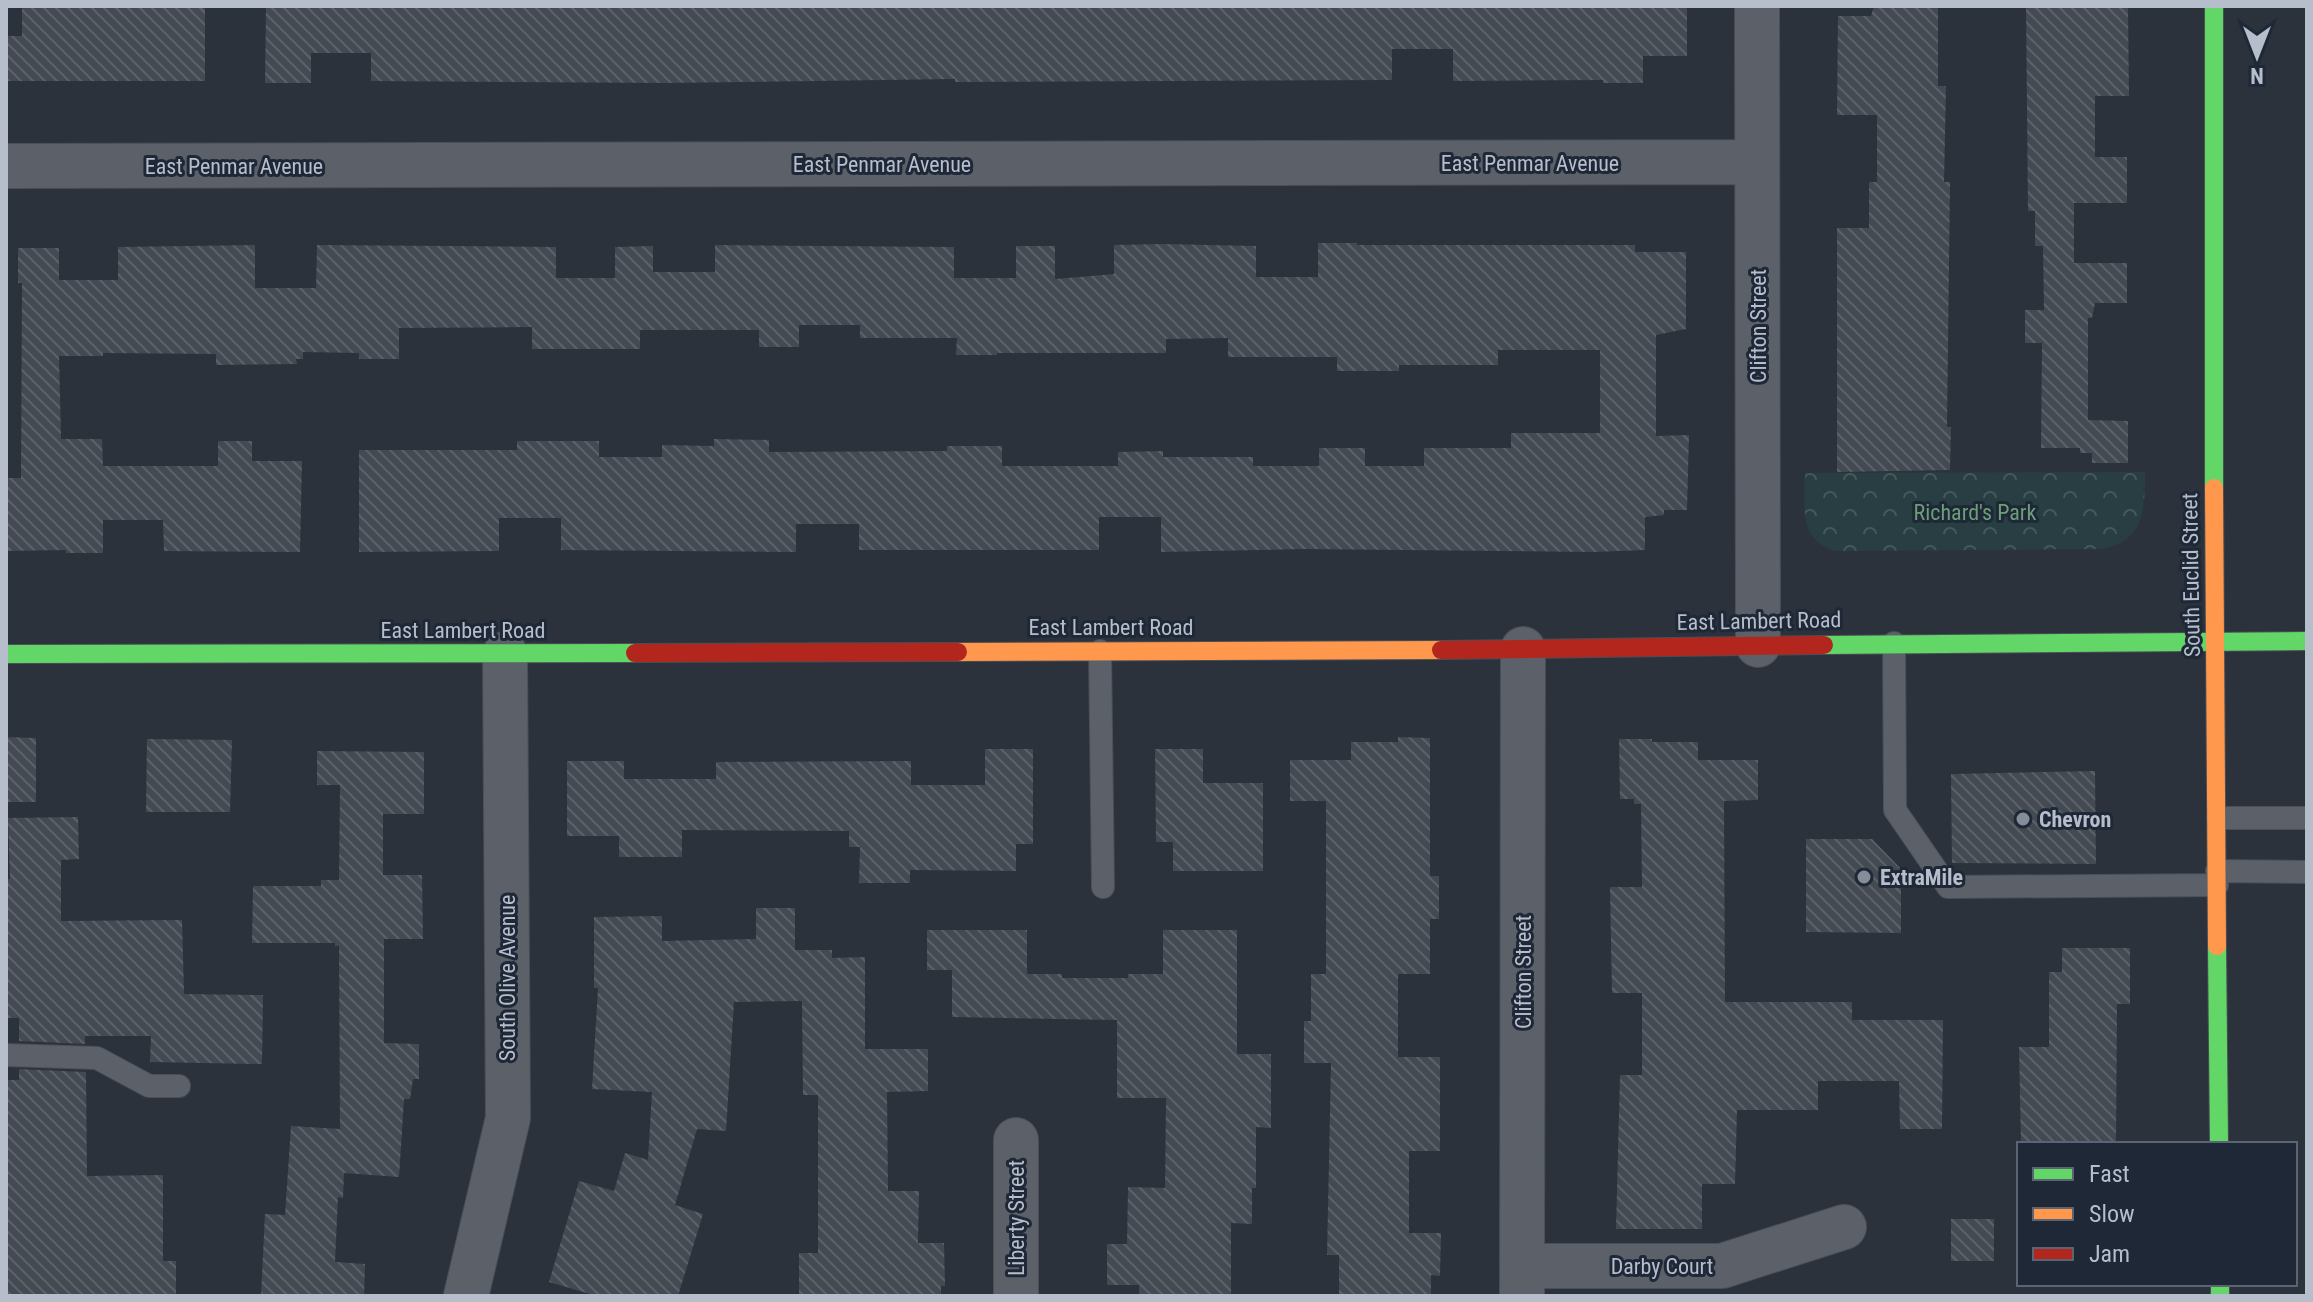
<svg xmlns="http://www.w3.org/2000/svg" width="2313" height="1302" font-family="'Roboto Condensed',sans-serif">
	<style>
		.forest { fill: url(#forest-crowns) }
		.building { fill: url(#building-back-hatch) }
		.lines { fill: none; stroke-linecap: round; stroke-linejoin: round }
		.lane-casing { stroke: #4a4e56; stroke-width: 24 }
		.street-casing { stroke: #4a4e56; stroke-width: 46 }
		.fast-casing { stroke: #4a4e56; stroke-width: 20 }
		.slow-casing { stroke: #4a4e56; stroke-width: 20 }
		.jam-casing { stroke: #4a4e56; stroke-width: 20 }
		.lane { stroke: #5c6068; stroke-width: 22 }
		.street { stroke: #5c6068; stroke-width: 44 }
		.fast { stroke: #63d668; stroke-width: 18 }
		.slow { stroke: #ff974d; stroke-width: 18 }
		.jam { stroke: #b3261e; stroke-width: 18 }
		.poi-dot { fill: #858d9a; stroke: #1e2837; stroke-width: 3 }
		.labels { text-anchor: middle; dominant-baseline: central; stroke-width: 6; stroke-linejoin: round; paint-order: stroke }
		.street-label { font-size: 22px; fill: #b6becc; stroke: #1e2837 }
		.park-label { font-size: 22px; fill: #6c9e77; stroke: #1e2837 }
		.poi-label { font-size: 22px; font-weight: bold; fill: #b6becc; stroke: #1e2837; text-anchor: start }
	</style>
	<defs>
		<pattern id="forest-crowns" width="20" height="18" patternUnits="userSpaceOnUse" patternTransform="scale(2)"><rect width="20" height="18" fill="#283e42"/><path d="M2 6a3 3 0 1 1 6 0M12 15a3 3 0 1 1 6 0" fill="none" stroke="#45585c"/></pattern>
		<pattern id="building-back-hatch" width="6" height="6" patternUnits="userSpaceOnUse" patternTransform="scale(2)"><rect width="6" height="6" fill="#444a52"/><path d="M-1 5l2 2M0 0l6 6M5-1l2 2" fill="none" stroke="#5d626a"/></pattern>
	</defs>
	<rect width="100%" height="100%" fill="#2b323c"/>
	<path class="forest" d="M 2145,472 C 2145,509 2145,542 2101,549 L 1835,551 C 1797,539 1805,506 1805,473 Z"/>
	<path class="building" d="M 22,6 L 205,6 L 205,81 L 6,81 L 6,36 L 22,36 Z
		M 266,6 L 1687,6 L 1687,56 L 1643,56 L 1643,83 L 1603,83 L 1603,80 L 1453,81 L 1453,49 L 1392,49 L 1392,80 L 955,82 L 955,79 L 665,83 L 371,81 L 371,53 L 311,53 L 311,83 L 265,83 Z
		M 1874,6 L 1938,6 L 1938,86 L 1946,86 L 1944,182 L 1950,182 L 1947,427 L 1951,427 L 1950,470 L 1837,472 L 1837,228 L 1869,228 L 1869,182 L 1877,182 L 1877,115 L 1837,115 L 1838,16 L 1871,16 Z
		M 2026,6 L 2128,6 L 2129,96 L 2095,96 L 2095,157 L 2127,157 L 2127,203 L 2074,203 L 2074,263 L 2127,263 L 2127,303 L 2095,303 L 2092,318 L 2088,318 L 2088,420 L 2128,421 L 2128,463 L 2092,463 L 2092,453 L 2080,453 L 2080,448 L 2041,448 L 2042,343 L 2025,343 L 2025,310 L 2044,310 L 2043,246 L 2035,246 L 2035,211 L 2028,211 Z
		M 1318,243 L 1357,243 L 1357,245 L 1635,245 L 1635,252 L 1686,252 L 1686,329 L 1656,335 L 1656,436 L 1689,435 L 1687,510 L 1664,510 L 1664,515 L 1645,517 L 1645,550 L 1593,552 L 1304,549 L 1161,552 L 1161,517 L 1099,517 L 1099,550 L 859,550 L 859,524 L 796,524 L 796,552 L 561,550 L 561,518 L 499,518 L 499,551 L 359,552 L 359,450 L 517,450 L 517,441 L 599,441 L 599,457 L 662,457 L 662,445 L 714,446 L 714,439 L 769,440 L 769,452 L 947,451 L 947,446 L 1002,446 L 1002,466 L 1118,466 L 1118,452 L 1163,451 L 1163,457 L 1253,457 L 1253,466 L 1319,466 L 1319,448 L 1365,448 L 1365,466 L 1424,466 L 1424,448 L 1511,448 L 1511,433 L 1600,433 L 1600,350 L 1498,350 L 1498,365 L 1399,365 L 1399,371 L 1337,371 L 1337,357 L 1228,357 L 1228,338 L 1166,339 L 1166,353 L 997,353 L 997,355 L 956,355 L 957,338 L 860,338 L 860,325 L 799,325 L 799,347 L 759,347 L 759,330 L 640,330 L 640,349 L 532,349 L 532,327 L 399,328 L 399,359 L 359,359 L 359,353 L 303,352 L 303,359 L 296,359 L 297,364 L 216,365 L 216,354 L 103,353 L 103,356 L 59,356 L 61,439 L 102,439 L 103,466 L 218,466 L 218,441 L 252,441 L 252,461 L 302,461 L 300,552 L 164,551 L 163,520 L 103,520 L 103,553 L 66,553 L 66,550 L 6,551 L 6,478 L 21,478 L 22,283 L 18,283 L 18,248 L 59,248 L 59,280 L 118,280 L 118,247 L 255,245 L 255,288 L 316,288 L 317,245 L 556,247 L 556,278 L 615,278 L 615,247 L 653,246 L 653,272 L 715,272 L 715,245 L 954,247 L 954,278 L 1016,278 L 1016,246 L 1055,246 L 1055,279 L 1114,274 L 1114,245 L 1161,244 L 1256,246 L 1256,277 L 1318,277 Z
		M 6,737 L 36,738 L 36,802 L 6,802 Z
		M 1398,737 L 1430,738 L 1430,876 L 1439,876 L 1439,919 L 1430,919 L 1430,974 L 1398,974 L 1398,1057 L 1440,1057 L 1440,1151 L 1409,1151 L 1409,1233 L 1441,1233 L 1440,1276 L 1431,1275 L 1431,1296 L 1339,1296 L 1339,1255 L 1327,1255 L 1331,1063 L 1304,1063 L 1304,1021 L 1311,1021 L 1311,974 L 1326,974 L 1326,801 L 1290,801 L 1290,760 L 1351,760 L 1351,742 L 1398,742 Z
		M 147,739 L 232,740 L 230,812 L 146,812 Z
		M 1619,739 L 1652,739 L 1652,742 L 1698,742 L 1698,760 L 1758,760 L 1758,800 L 1724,801 L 1725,1002 L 1852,1002 L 1852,1020 L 1943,1020 L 1942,1129 L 1900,1129 L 1899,1081 L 1818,1081 L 1818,1110 L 1737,1110 L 1735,1184 L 1702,1184 L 1702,1229 L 1616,1229 L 1620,1075 L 1642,1075 L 1642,993 L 1612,993 L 1610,887 L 1642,887 L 1641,804 L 1634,804 L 1634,799 L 1620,799 Z
		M 985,749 L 1033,749 L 1033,844 L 1016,844 L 1016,871 L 910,870 L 910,883 L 859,883 L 860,847 L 849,847 L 849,831 L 682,830 L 682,857 L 619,857 L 619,836 L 567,836 L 567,761 L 624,761 L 624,779 L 716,779 L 716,762 L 911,761 L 911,785 L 985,785 Z
		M 1155,749 L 1203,749 L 1203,783 L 1263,783 L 1263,871 L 1173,871 L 1173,842 L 1156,842 Z
		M 317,751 L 424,752 L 424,814 L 383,814 L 383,875 L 422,875 L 423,939 L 384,939 L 384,1043 L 419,1044 L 419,1079 L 413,1079 L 410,1099 L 404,1099 L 399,1177 L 344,1173 L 343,1198 L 338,1197 L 335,1262 L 365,1264 L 364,1296 L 261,1296 L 265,1214 L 285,1215 L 291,1126 L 340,1129 L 339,946 L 335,946 L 335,943 L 252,943 L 253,886 L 321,886 L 321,880 L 339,880 L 340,785 L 317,785 Z
		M 2095,771 L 2096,864 L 1952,863 L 1951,774 Z
		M 78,817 L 79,859 L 61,860 L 61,921 L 182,920 L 184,994 L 263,995 L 262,1064 L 150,1062 L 151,1036 L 85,1036 L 85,1044 L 19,1041 L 19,1018 L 6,1018 L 6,879 L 10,879 L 8,818 Z
		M 1806,839 L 1872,839 L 1901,869 L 1901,933 L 1806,932 Z
		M 756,908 L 795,908 L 795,950 L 832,950 L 832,958 L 865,957 L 865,1049 L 928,1049 L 928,1091 L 887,1092 L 888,1191 L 919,1191 L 918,1243 L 944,1243 L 945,1286 L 941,1286 L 941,1295 L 799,1296 L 799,1253 L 818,1253 L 818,1095 L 803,1095 L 802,1001 L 734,1002 L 726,1131 L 697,1129 L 675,1205 L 703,1214 L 678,1296 L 597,1296 L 549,1282 L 579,1181 L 614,1191 L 625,1153 L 648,1160 L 652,1092 L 592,1089 L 598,988 L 594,988 L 594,917 L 662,916 L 662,941 L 756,939 Z
		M 927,930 L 1027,930 L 1027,974 L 1062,974 L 1062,978 L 1128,978 L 1128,974 L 1163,974 L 1163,930 L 1237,930 L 1237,1054 L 1271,1054 L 1271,1128 L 1256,1127 L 1256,1188 L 1252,1188 L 1252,1224 L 1231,1223 L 1231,1296 L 1145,1296 L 1139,1295 L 1139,1285 L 1107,1285 L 1107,1244 L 1127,1244 L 1128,1187 L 1165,1188 L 1166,1098 L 1117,1098 L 1117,1020 L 952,1017 L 952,970 L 927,970 Z
		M 2062,948 L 2130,948 L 2130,1004 L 2117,1004 L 2116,1144 L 2021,1144 L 2019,1047 L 2049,1047 L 2049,972 L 2062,972 Z
		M 19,1069 L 86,1072 L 87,1176 L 163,1175 L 163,1261 L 176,1261 L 176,1296 L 6,1296 L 6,1080 L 19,1080 Z
		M 1951,1219 L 1994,1219 L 1994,1261 L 1951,1261 Z"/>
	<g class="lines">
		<g class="lane-casing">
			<path id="lane" d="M 1894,643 L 1895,810 L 1948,887 L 2217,885
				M 1100,651 L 1103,887
				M 2218,818 L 2307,818
				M 2217,871 L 2307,872
				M 6,1055 L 97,1058 L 149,1086 L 179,1086"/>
		</g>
		<g class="street-casing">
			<path id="street" d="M 1757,6 L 1758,645
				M 6,166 L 1757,162
				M 1016,1140 L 1016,1296
				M 1522,1266 L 1722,1266 L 1844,1227
				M 466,1296 L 508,1118 L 505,654
				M 1522,1296 L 1523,649"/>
		</g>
		<g class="fast-casing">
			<path id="fast" d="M 2214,488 L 2214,6
				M 1824,645 L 2307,641
				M 6,654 L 635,653
				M 2217,946 L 2219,1144
				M 2220,1284 L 2220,1296"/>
		</g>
		<g class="slow-casing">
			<path id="slow" d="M 2214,488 L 2217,946
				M 958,652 L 1441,650"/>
		</g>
		<g class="jam-casing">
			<path id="jam" d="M 1441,650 L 1824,645
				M 635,653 L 958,652"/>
		</g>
		<use href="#lane" class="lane"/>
		<use href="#street" class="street"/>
		<use href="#fast" class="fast"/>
		<use href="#slow" class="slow"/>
		<use href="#jam" class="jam"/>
	</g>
	<g class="poi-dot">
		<circle cx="2023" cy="819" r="8"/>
		<circle cx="1864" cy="877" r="8"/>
	</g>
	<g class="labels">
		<g class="street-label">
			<text x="1530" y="163">East Penmar Avenue</text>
			<text x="882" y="164">East Penmar Avenue</text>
			<text x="234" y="166">East Penmar Avenue</text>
			<text transform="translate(1758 326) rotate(-90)">Clifton Street</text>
			<text transform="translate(2191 575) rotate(-91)">South Euclid Street</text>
			<text transform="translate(1759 621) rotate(-1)">East Lambert Road</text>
			<text x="1111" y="627">East Lambert Road</text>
			<text x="463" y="630">East Lambert Road</text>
			<text transform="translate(1523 972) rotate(-90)">Clifton Street</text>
			<text transform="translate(507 978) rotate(-90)">South Olive Avenue</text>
			<text transform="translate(1016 1218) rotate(-90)">Liberty Street</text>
			<text x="1662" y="1266">Darby Court</text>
		</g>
		<g class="park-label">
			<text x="1975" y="512">Richard's Park</text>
		</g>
		<g class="poi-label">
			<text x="2039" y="819">Chevron</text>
			<text x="1880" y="877">ExtraMile</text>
		</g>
	</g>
	<rect width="2313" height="1302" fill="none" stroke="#b6becc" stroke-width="16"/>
	<rect x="2017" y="1142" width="280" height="144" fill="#1e2837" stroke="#5b6473" stroke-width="2"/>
	<rect x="2033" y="1168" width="40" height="12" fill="#63d668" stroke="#5b6473" stroke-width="2"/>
	<text x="2089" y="1182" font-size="24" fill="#b6becc">Fast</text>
	<rect x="2033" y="1208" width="40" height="12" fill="#ff974d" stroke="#5b6473" stroke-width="2"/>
	<text x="2089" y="1222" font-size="24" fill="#b6becc">Slow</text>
	<rect x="2033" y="1248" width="40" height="12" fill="#b3261e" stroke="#5b6473" stroke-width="2"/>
	<text x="2089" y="1262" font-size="24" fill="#b6becc">Jam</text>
	<g transform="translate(2257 56) rotate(180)" stroke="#1e2837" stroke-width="6" paint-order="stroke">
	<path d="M0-6L14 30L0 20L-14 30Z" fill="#b6becc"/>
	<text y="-12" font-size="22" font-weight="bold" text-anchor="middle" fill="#b6becc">N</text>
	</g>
</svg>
